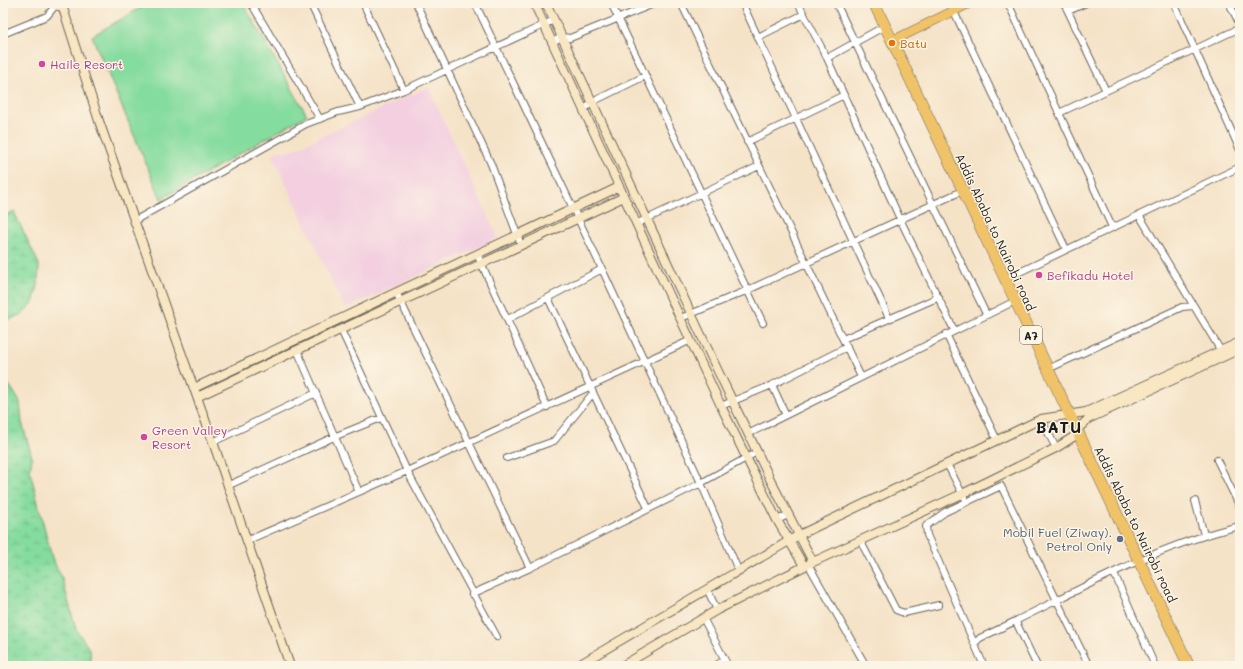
<svg xmlns="http://www.w3.org/2000/svg" width="1243" height="669" font-family="Mali,sans-serif">
	<style>
		.built { fill: #f3cfe0 }
		.grass { fill: #85dc9f; stroke: #507c5e }
		.wetland { fill: url(#wetland-marsh); stroke: #507c5e }
		.lines { fill: none; stroke-linecap: round; stroke-linejoin: round }
		.street-casing { stroke: #686258; stroke-width: 8 }
		.secondary-casing { stroke: #686258; stroke-width: 10 }
		.primary-casing { stroke: #686258; stroke-width: 10 }
		.highway-casing { stroke: #686258; stroke-width: 12 }
		.street { stroke: #fff; stroke-width: 6 }
		.secondary { stroke: #f9e7c3; stroke-width: 8 }
		.primary { stroke: #f1c369; stroke-width: 9 }
		.highway { stroke: #f1c369; stroke-width: 11 }
		.food-dot { fill: #e8710a; stroke: #fcf5e5; stroke-width: 1.5 }
		.hotel-dot { fill: #d1479c; stroke: #fcf5e5; stroke-width: 1.5 }
		.service-dot { fill: #5c6f8a; stroke: #fcf5e5; stroke-width: 1.5 }
		.labels { text-anchor: middle; dominant-baseline: central; stroke-width: 3; stroke-linejoin: round; paint-order: stroke }
		.shield { fill: #fcf5e5; stroke: #5f5d58; stroke-width: 1 }
		.shield-label { font-size: 11px; font-weight: bold; fill: #1c1c1c }
		.food-label { font-size: 12px; fill: #c56008; stroke: #fcf5e5; text-anchor: start }
		.hotel-label { font-size: 12px; fill: #b23c85; stroke: #fcf5e5; text-anchor: start }
		.street-label { font-size: 12px; fill: #1c1c1c; stroke: #fcf5e5 }
		.service-label { font-size: 12px; fill: #4e5e75; stroke: #fcf5e5; text-anchor: end }
		.district-label { font-size: 16px; font-weight: bold; letter-spacing: 1px; fill: #1c1c1c; stroke: #fcf5e5 }
	</style>
	<defs>
		<pattern id="wetland-marsh" width="20" height="14" patternUnits="userSpaceOnUse"><rect width="20" height="14" fill="#85dc9f"/><path d="M1 5h8M5 5V1M11 12h8M15 12V8" fill="none" stroke="#72bc88"/></pattern>
	</defs>
	<rect width="100%" height="100%" fill="#fcf5e5"/>
	<filter id="ink" filterUnits="userSpaceOnUse"><feTurbulence type="fractalNoise" baseFrequency=".025" numOctaves="2"/><feDisplacementMap in="SourceGraphic" scale="8" xChannelSelector="R" yChannelSelector="G"/><feConvolveMatrix kernelMatrix="1 2 1 2 8 2 1 2 1" color-interpolation-filters="sRGB"/></filter>
	<filter id="wash" filterUnits="userSpaceOnUse"><feTurbulence type="fractalNoise" baseFrequency=".012" numOctaves="4" result="noise"/><feDisplacementMap in="SourceGraphic" scale="16" xChannelSelector="R" yChannelSelector="G"/><feGaussianBlur stdDeviation="0.9" result="paint"/><feColorMatrix in="noise" values="0 0 0 0 0 0 0 0 0 0 0 0 0 0 0 0 0 1.4 0 .05"/><feComposite in="paint" operator="in"/></filter>
	<g filter="url(#wash)">
		<rect width="100%" height="100%" fill="#f5e3c8"/>
		<path class="built" d="M 428,87 L 498,238 L 345,309 L 272,154 L 278,151 L 290,151 Z"/>
		<path class="grass" d="M 149,3 L 243,3 L 307,115 L 161,199 L 92,36 Z"/>
		<path class="wetland" d="M 14,212 L 39,264 L 38,286 L 33,303 L 22,314 L 3,322 L 3,215 Z
			M 3,375 L 20,402 L 22,423 L 32,457 L 30,471 L 52,558 L 62,578 L 76,629 L 90,650 L 91,666 L 3,666 Z"/>
	</g>
	<g filter="url(#ink)">
		<g class="lines">
			<g class="street-casing">
				<path id="street" d="M 251,3 L 320,119
					M 310,3 L 360,107
					M 363,3 L 404,90
					M 416,3 L 491,164 L 521,245
					M 475,3 L 602,269 L 701,483 L 738,570
					M 611,3 L 763,323
					M 681,3 L 861,377
					M 742,3 L 889,318
					M 798,3 L 827,58 L 900,219 L 954,330
					M 836,3 L 986,314
					M 950,3 L 1066,249
					M 1008,3 L 1112,227
					M 1064,3 L 1106,91
					M 1174,3 L 1240,150
					M 1229,3 L 1240,25
					M 1068,11 L 1086,3
					M 3,34 L 47,16 L 55,6
					M 758,37 L 804,14
					M 552,42 L 562,37 L 570,38 L 656,3
					M 827,58 L 885,26
					M 584,110 L 592,102 L 645,76
					M 1059,113 L 1240,28
					M 747,142 L 844,95
					M 1139,215 L 1221,351 L 1220,354
					M 134,221 L 306,124 L 338,112 L 360,107 L 404,90 L 554,20
					M 636,224 L 759,166
					M 477,254 L 547,407
					M 1005,279 L 1240,167
					M 396,292 L 530,568
					M 548,298 L 648,508
					M 681,318 L 748,290 L 962,191
					M 508,319 L 602,269
					M 341,330 L 407,471 L 497,637
					M 946,334 L 997,440
					M 843,339 L 939,297
					M 297,350 L 359,492
					M 1048,369 L 1182,307 L 1193,306
					M 772,385 L 786,415
					M 721,406 L 772,385 L 847,347
					M 1041,419 L 1056,448
					M 748,434 L 1015,301
					M 213,442 L 316,393
					M 507,458 L 554,441 L 593,393
					M 1217,460 L 1240,507
					M 947,464 L 964,497
					M 227,486 L 336,436 L 381,418
					M 1195,501 L 1204,535
					M 777,520 L 788,515
					M 860,540 L 896,610 L 904,613 L 939,605
					M 246,541 L 407,471 L 691,340
					M 808,564 L 866,666
					M 1114,573 L 1155,666
					M 707,589 L 717,610
					M 472,594 L 530,568 L 701,483 L 757,452
					M 703,618 L 728,666
					M 1016,622 L 1037,666
					M 975,643 L 980,638 C 1065,599 1148,547 1240,526
					M 715,666 L 724,660
					M 984,666 L 927,535 L 926,526 L 945,512 L 1001,486 L 1089,666"/>
			</g>
			<g class="secondary-casing">
				<path id="secondary" d="M 51,3 L 58,6 L 65,3
					M 534,3 L 721,406 L 777,520 L 804,566
					M 546,3 L 717,369 L 771,481 L 813,562
					M 62,5 L 99,121 L 213,442 L 290,666
					M 194,388 L 619,187
					M 197,397 L 624,197
					M 577,666 L 799,535 L 1041,419 L 1086,412 L 1240,342
					M 622,666 L 717,610 L 813,562 L 962,494 L 1056,448 L 1078,434 L 1080,427 L 1088,419 L 1240,349"/>
			</g>
			<g class="primary-casing">
				<path id="primary" d="M 892,41 L 970,3"/>
			</g>
			<g class="highway-casing">
				<path id="highway" d="M 874,3 L 1189,666"/>
			</g>
			<use href="#street" class="street"/>
			<use href="#secondary" class="secondary"/>
			<use href="#primary" class="primary"/>
			<use href="#highway" class="highway"/>
		</g>
	</g>
	<circle class="food-dot" cx="892" cy="43" r="4"/>
	<g class="hotel-dot">
		<circle cx="42" cy="64" r="4"/>
		<circle cx="1039" cy="275" r="4"/>
		<circle cx="144" cy="437" r="4"/>
	</g>
	<circle class="service-dot" cx="1120" cy="539" r="4"/>
	<g class="labels">
		<rect class="shield" x="1020" y="326" width="22" height="18" rx="3"/>
		<g class="shield-label">
			<text x="1031" y="335">A7</text>
		</g>
		<g class="food-label">
			<text x="900" y="43">Batu</text>
		</g>
		<g class="hotel-label">
			<text x="50" y="64">Haile Resort</text>
			<text x="1047" y="275">Befikadu Hotel</text>
			<text x="152" y="430">Green Valley<tspan x="152" dy="14">Resort</tspan></text>
		</g>
		<g class="street-label">
			<text transform="translate(996 232) rotate(65)">Addis Ababa to Nairobi road</text>
			<text transform="translate(1136 524) rotate(64)">Addis Ababa to Nairobi road</text>
		</g>
		<g class="service-label">
			<text x="1112" y="532">Mobil Fuel (Ziway).<tspan x="1112" dy="14">Petrol Only</tspan></text>
		</g>
		<g class="district-label">
			<text x="1059" y="426">BATU</text>
		</g>
	</g>
	<rect width="1243" height="669" fill="none" stroke="#fcf5e5" stroke-width="16"/>
</svg>
